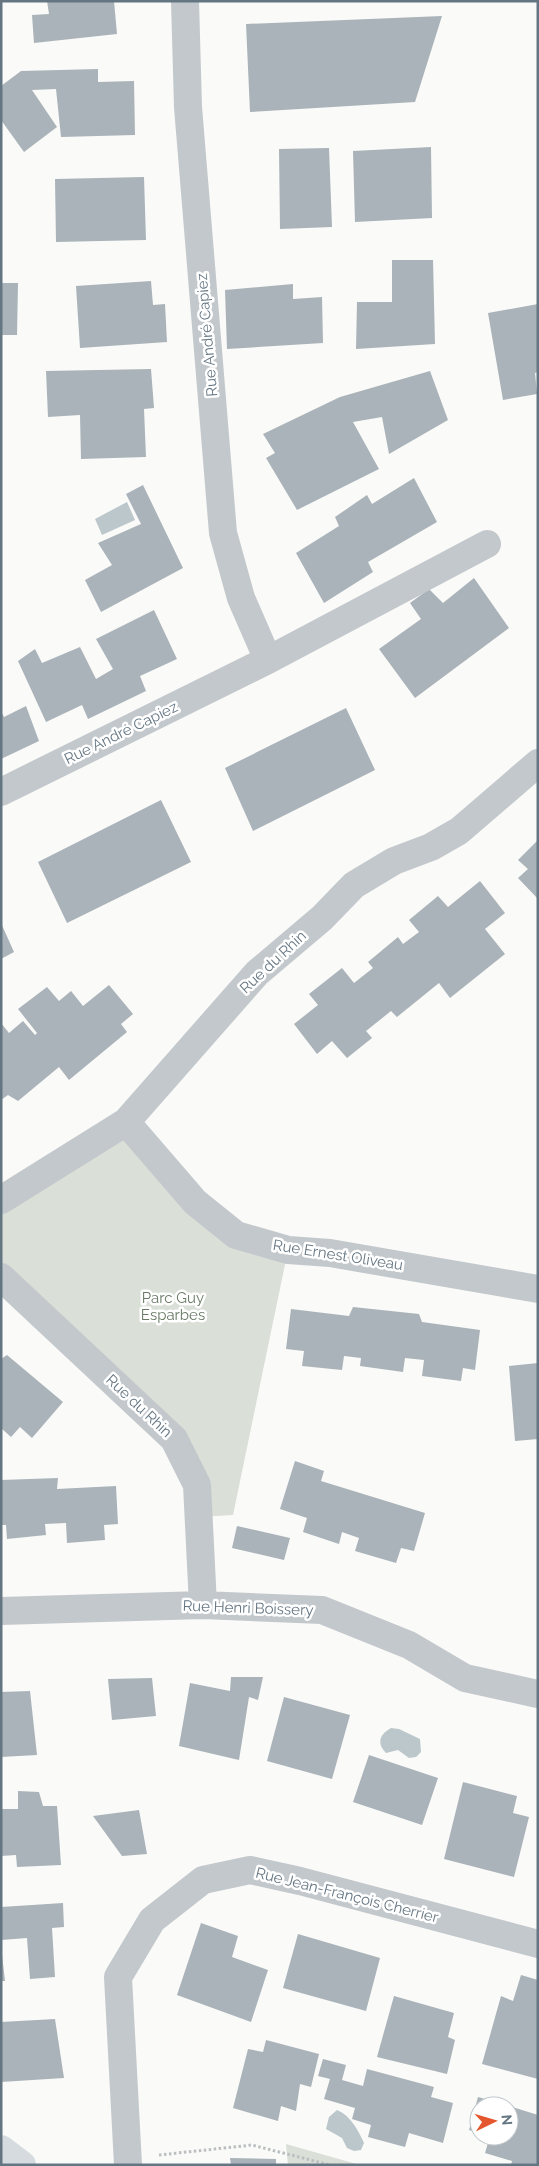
<svg xmlns="http://www.w3.org/2000/svg" width="539" height="2166" font-family="Raleway,sans-serif">
	<style>
		.green { fill: #dadfd7 }
		.water { fill: #bbc7cb }
		.building { fill: #aab3b9 }
		.lines { fill: none; stroke-linecap: round; stroke-linejoin: round }
		.path { stroke: #bbbfc2; stroke-width: 3; stroke-dasharray: 2.5 2.5; stroke-linecap: butt }
		.minor { stroke: #c3c8cc; stroke-width: 28 }
		.major { stroke: #d6dbdf; stroke-width: 28 }
		.labels { text-anchor: middle; dominant-baseline: central; stroke-width: 5; stroke-linejoin: round; paint-order: stroke }
		.street-label { font-size: 15px; fill: #657683; stroke: #fff }
		.park-label { font-size: 15px; fill: #687a64; stroke: #fff }
	</style>
	<rect width="100%" height="100%" fill="#fafaf8"/>
	<path class="green" d="M 126,1122 L 195,1202 L 288,1250 L 233,1515 L 198,1517 L 186,1460 L 1,1277 L 1,1200 Z
		M 286,2144 L 360,2165 L 288,2165 Z"/>
	<path class="water" d="M 127,502 L 135,520 L 102,535 L 95,519 Z
		M 391,1728 L 399,1729 L 420,1739 L 421,1752 L 416,1757 L 409,1758 L 398,1750 L 386,1753 C 376,1743 380,1734 391,1728 Z
		M 337,2110 C 351,2116 358,2130 364,2143 L 361,2150 L 354,2151 L 347,2148 L 342,2138 L 326,2129 L 329,2117 Z"/>
	<path class="building" d="M 47,1 L 114,1 L 117,34 L 34,43 L 32,15 L 49,14 Z
		M 442,16 L 415,102 L 250,112 L 246,24 Z
		M 98,69 L 98,82 L 134,81 L 135,135 L 61,137 L 56,89 L 32,90 L 57,127 L 24,152 L 1,120 L 1,86 L 21,71 Z
		M 431,147 L 432,218 L 355,222 L 353,151 Z
		M 329,148 L 332,227 L 280,229 L 279,149 Z
		M 144,177 L 146,240 L 56,242 L 55,179 Z
		M 392,260 L 433,260 L 435,344 L 356,349 L 357,302 L 392,302 Z
		M 151,281 L 153,305 L 165,304 L 167,342 L 80,348 L 76,286 Z
		M 1,283 L 18,283 L 17,335 L 1,335 Z
		M 293,284 L 293,299 L 322,297 L 323,343 L 227,349 L 225,290 Z
		M 538,304 L 538,372 L 535,373 L 537,394 L 503,400 L 488,313 Z
		M 151,369 L 154,408 L 144,409 L 146,457 L 81,459 L 80,415 L 48,417 L 46,371 Z
		M 430,371 L 448,420 L 389,454 L 382,417 L 353,422 L 379,469 L 297,510 L 266,458 L 275,453 L 263,434 L 340,397 Z
		M 414,478 L 437,522 L 368,562 L 373,572 L 324,603 L 296,553 L 339,526 L 335,517 L 367,495 L 372,504 Z
		M 143,485 L 183,568 L 101,612 L 85,580 L 112,565 L 98,543 L 141,524 L 126,494 Z
		M 474,578 L 509,628 L 415,698 L 379,649 L 421,619 L 410,603 L 429,589 L 443,603 Z
		M 154,610 L 177,659 L 140,676 L 146,691 L 88,719 L 82,705 L 46,722 L 18,661 L 35,649 L 42,663 L 80,647 L 96,679 L 113,669 L 96,639 Z
		M 26,706 L 39,741 L 1,759 L 1,711 L 4,717 Z
		M 346,708 L 375,770 L 253,831 L 225,768 Z
		M 161,800 L 191,862 L 67,923 L 38,862 Z
		M 538,840 L 538,899 L 518,878 L 528,869 L 518,860 Z
		M 480,881 L 505,913 L 485,929 L 505,954 L 450,998 L 439,983 L 397,1017 L 391,1011 L 366,1031 L 372,1038 L 347,1058 L 332,1041 L 317,1054 L 294,1024 L 318,1005 L 309,994 L 342,968 L 354,983 L 373,968 L 368,962 L 398,937 L 403,944 L 419,932 L 409,920 L 438,896 L 448,907 Z
		M 1,923 L 14,952 L 1,959 Z
		M 109,985 L 133,1014 L 121,1024 L 127,1032 L 69,1080 L 59,1067 L 18,1101 L 8,1095 L 1,1100 L 1,1023 L 9,1033 L 23,1021 L 35,1035 L 37,1033 L 18,1009 L 47,987 L 59,1001 L 71,991 L 83,1006 Z
		M 353,1307 L 419,1314 L 422,1322 L 480,1330 L 475,1370 L 463,1368 L 461,1381 L 422,1376 L 424,1360 L 405,1358 L 403,1372 L 360,1366 L 361,1358 L 344,1356 L 342,1370 L 302,1366 L 304,1351 L 286,1349 L 291,1309 L 349,1316 Z
		M 7,1355 L 63,1402 L 32,1438 L 20,1427 L 11,1437 L 1,1428 L 1,1359 Z
		M 538,1363 L 538,1439 L 515,1441 L 509,1366 Z
		M 295,1461 L 324,1471 L 321,1481 L 425,1513 L 414,1551 L 401,1548 L 396,1563 L 355,1551 L 359,1538 L 342,1532 L 339,1544 L 303,1532 L 307,1518 L 280,1509 Z
		M 58,1478 L 57,1489 L 116,1486 L 118,1524 L 104,1525 L 105,1540 L 67,1543 L 66,1523 L 45,1524 L 46,1535 L 7,1539 L 6,1525 L 1,1525 L 1,1480 Z
		M 237,1526 L 290,1538 L 284,1560 L 232,1548 Z
		M 231,1677 L 263,1677 L 258,1700 L 249,1697 L 239,1760 L 179,1746 L 190,1683 L 230,1691 Z
		M 152,1678 L 156,1716 L 112,1720 L 108,1679 Z
		M 30,1691 L 37,1755 L 1,1757 L 1,1692 Z
		M 284,1697 L 350,1715 L 332,1779 L 267,1761 Z
		M 369,1755 L 438,1778 L 422,1825 L 353,1802 Z
		M 463,1782 L 517,1796 L 513,1813 L 529,1817 L 514,1877 L 444,1859 Z
		M 18,1791 L 39,1792 L 43,1806 L 57,1806 L 61,1865 L 17,1867 L 16,1855 L 1,1856 L 1,1809 L 18,1809 Z
		M 139,1810 L 147,1854 L 122,1856 L 93,1816 Z
		M 63,1903 L 64,1927 L 52,1928 L 55,1977 L 30,1979 L 27,1938 L 1,1940 L 1,1907 Z
		M 201,1923 L 238,1936 L 232,1957 L 268,1970 L 251,2022 L 177,1995 Z
		M 298,1934 L 380,1958 L 366,2011 L 283,1988 Z
		M 1,1946 L 5,1981 L 1,1981 Z
		M 521,1975 L 538,1980 L 538,2079 L 482,2064 L 501,1996 L 513,2001 Z
		M 394,1996 L 454,2013 L 448,2037 L 455,2040 L 447,2074 L 377,2057 Z
		M 55,2019 L 64,2078 L 1,2082 L 1,2022 Z
		M 266,2040 L 319,2054 L 311,2087 L 300,2084 L 296,2111 L 281,2106 L 278,2121 L 233,2108 L 248,2049 L 263,2052 Z
		M 323,2059 L 346,2065 L 342,2080 L 363,2086 L 367,2069 L 434,2087 L 431,2097 L 453,2103 L 443,2143 L 409,2133 L 405,2147 L 368,2137 L 371,2125 L 352,2119 L 355,2108 L 324,2099 L 330,2079 L 318,2076 Z
		M 478,2097 L 506,2105 L 479,2106 L 479,2133 L 469,2130 Z
		M 509,2106 L 538,2115 L 538,2165 L 511,2165 L 512,2161 L 485,2153 L 490,2136 L 509,2136 Z
		M 230,2158 L 276,2159 L 276,2165 L 231,2165 Z"/>
	<g class="lines">
		<path class="path" d="M 159,2155 L 252,2145 L 330,2165"/>
		<path class="minor" d="M 185,1 L 188,107 L 223,533 L 241,598 L 268,660
			M 1,792 L 268,660 L 487,544
			M 126,1122 L 195,1202 L 236,1235 L 288,1250 L 330,1253 L 538,1289
			M 1,1200 L 126,1122 L 257,973 L 322,918 L 354,885 L 394,861 L 431,847 L 459,831 L 538,763
			M 1,1277 L 174,1439 L 197,1485 L 203,1605
			M 1,1611 L 203,1605 L 322,1610 L 409,1645 L 465,1678 L 538,1694
			M 128,2165 L 118,1977 L 152,1920 L 203,1880 L 250,1870 L 300,1881 L 538,1944"/>
		<path class="major" d="M 1,2149 L 22,2165"/>
	</g>
	<g class="labels">
		<g class="street-label">
			<text transform="translate(207 335) rotate(-95)">Rue André Capiez</text>
			<text transform="translate(121 733) rotate(-26)">Rue André Capiez</text>
			<text transform="translate(273 962) rotate(-43)">Rue du Rhin</text>
			<text transform="translate(338 1255) rotate(9)">Rue Ernest Oliveau</text>
			<text transform="translate(139 1406) rotate(43)">Rue du Rhin</text>
			<text transform="translate(248 1608) rotate(2)">Rue Henri Boissery</text>
			<text transform="translate(347 1895) rotate(14)">Rue Jean-François Cherrier</text>
		</g>
		<g class="park-label">
			<text x="173" y="1298">Parc Guy<tspan x="173" dy="17">Esparbes</tspan></text>
		</g>
	</g>
	<rect width="539" height="2166" fill="none" stroke="#657683" stroke-width="5"/>
	<g transform="translate(494 2121) rotate(85)"><circle r="24" fill="#ffffff" stroke="#c1c8cd"/>
	<path d="M0-4L9 19L0 12L-9 19Z" fill="#e4572e"/>
	<text y="-8" font-size="14" font-weight="bold" text-anchor="middle" fill="#657683">N</text>
	</g>
</svg>
